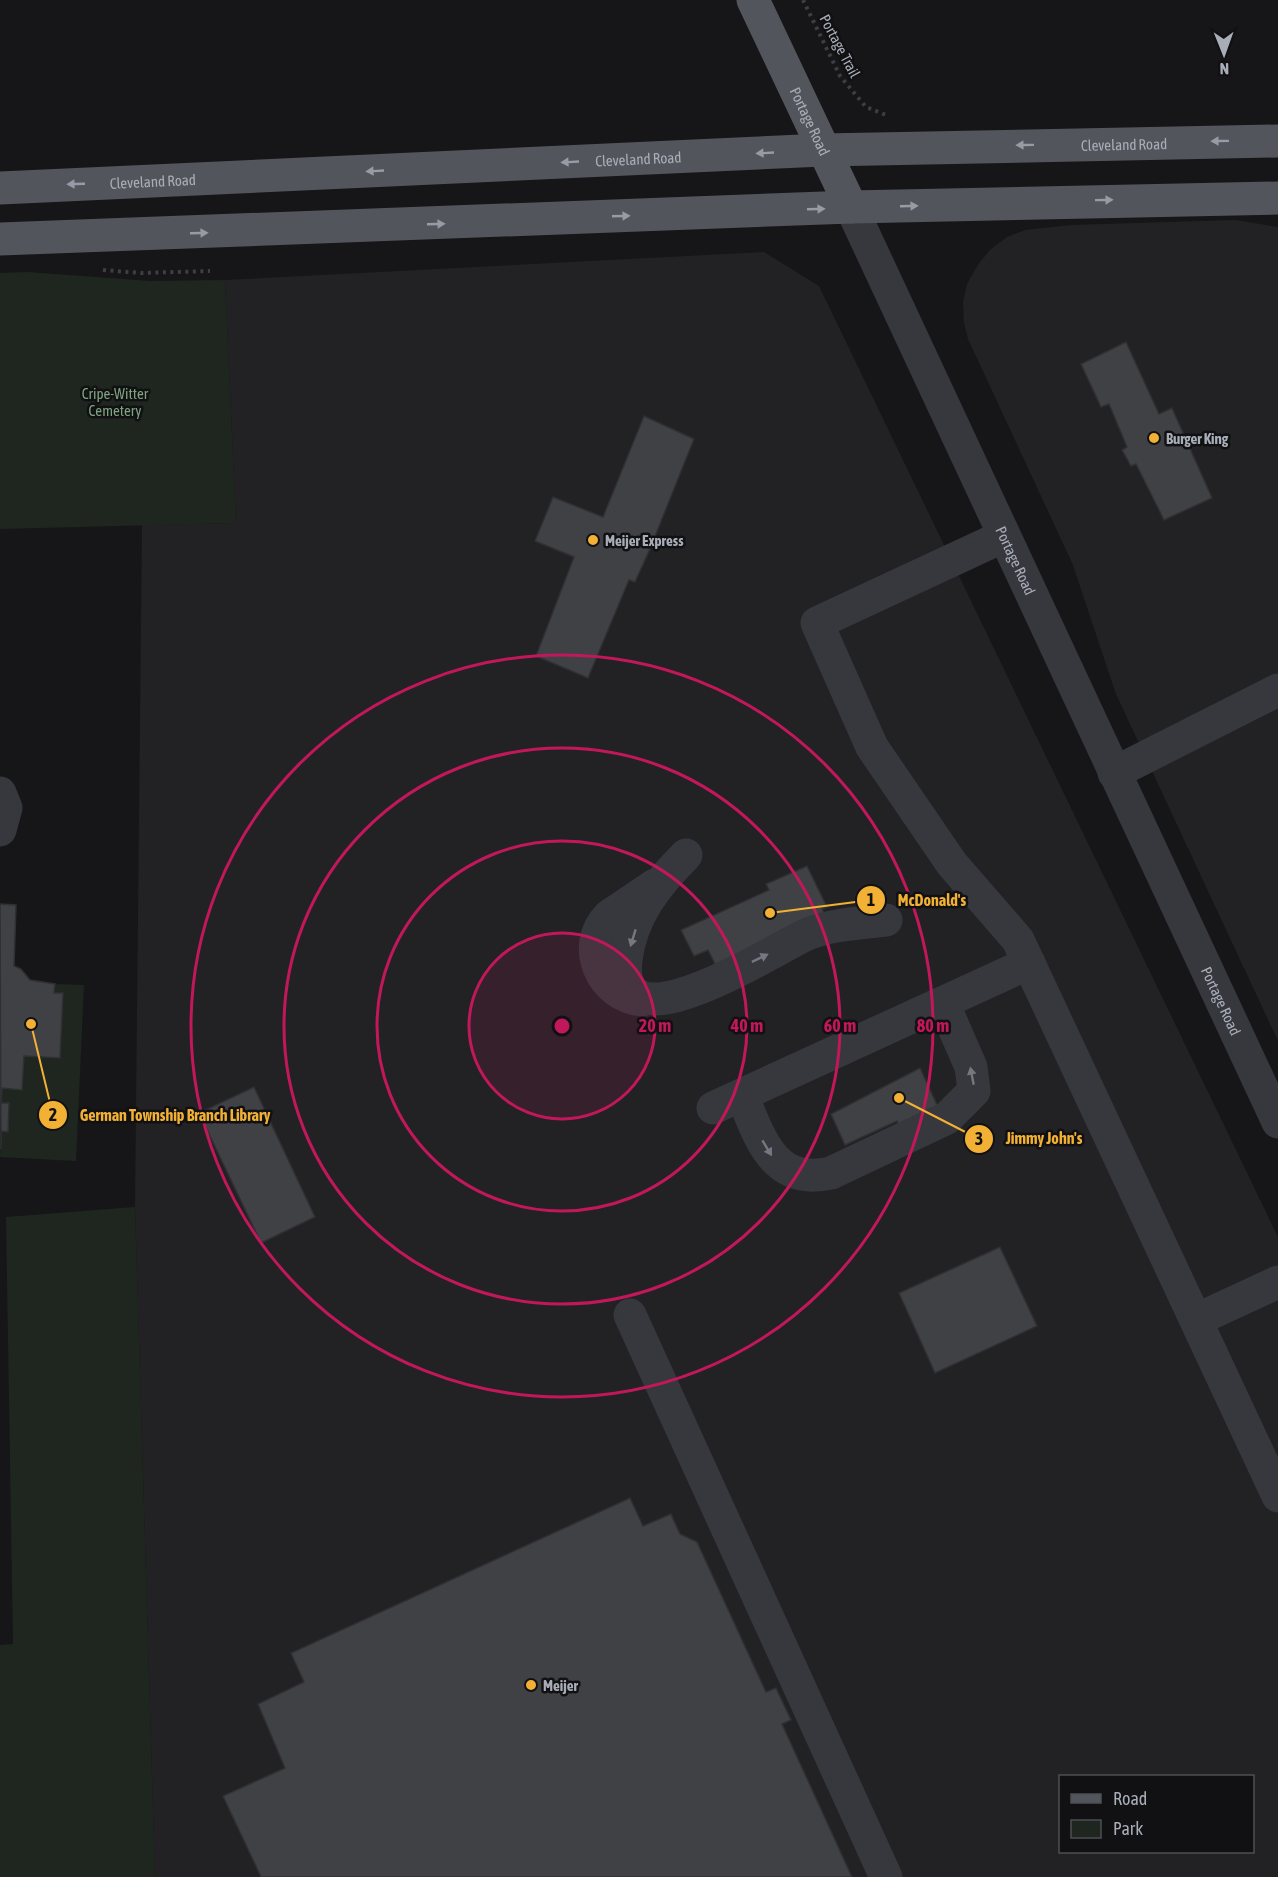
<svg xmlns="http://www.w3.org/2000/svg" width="1278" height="1877" font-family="'Asap Condensed',sans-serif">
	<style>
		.built { fill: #222225; fill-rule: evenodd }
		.green { fill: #1e261f }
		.building { fill: #404145; stroke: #303034; stroke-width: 1.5 }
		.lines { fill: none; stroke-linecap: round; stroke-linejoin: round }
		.path { stroke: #3d3f44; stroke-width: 4; stroke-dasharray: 3 4.5; stroke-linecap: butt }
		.minor { stroke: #37383d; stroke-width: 33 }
		.major { stroke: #53555c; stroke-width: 33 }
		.oneway { fill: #979ba6 }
		.oneway2 { fill: #757881 }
		.ring { fill: none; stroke: #c2185b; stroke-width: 3 }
		.poi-dot { fill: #f2b134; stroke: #111113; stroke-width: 2 }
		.labels { text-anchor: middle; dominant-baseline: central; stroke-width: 5; stroke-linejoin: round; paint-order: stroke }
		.street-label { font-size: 15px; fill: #a8adb8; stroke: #111113 }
		.park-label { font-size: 15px; fill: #7fa381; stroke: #111113 }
		.poi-label { font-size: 15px; font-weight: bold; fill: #a8adb8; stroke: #111113; text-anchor: start }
		.centre { fill: #c2185b; stroke: #111113; stroke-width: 3 }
		.ring-label { font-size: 18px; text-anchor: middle; font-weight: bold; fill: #c2185b; stroke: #111113; stroke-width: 5; stroke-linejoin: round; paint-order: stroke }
		.leader { fill: none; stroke: #f2b134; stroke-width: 2 }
		.callout-dot { fill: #f2b134; stroke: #111113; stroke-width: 2 }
		.mark-label { font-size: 18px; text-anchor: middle; font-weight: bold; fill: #111 }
		.callout-label { font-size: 16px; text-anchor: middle; font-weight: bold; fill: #f2b134; stroke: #111113; stroke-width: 5; stroke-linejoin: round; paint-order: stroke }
	</style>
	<rect width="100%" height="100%" fill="#161618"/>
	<path class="built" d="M 1236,220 L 1278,227 L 1278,1041 L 1116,694 L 1073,565 L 968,339 L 964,323 L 963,302 L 967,284 L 979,263 L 991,249 L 1007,237 L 1025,230 L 1071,225 Z
		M 764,252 L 819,286 L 1278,1237 L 1278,1877 L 155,1877 L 135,1207 L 142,525 L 236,523 L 225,280 ZM 1060,1776 L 1252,1776 L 1252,1852 L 1060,1852 Z"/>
	<path class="green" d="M 28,272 L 150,281 L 225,280 L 236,523 L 0,529 L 0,273 Z
		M 55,984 L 84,985 L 76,1161 L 0,1157 L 1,1131 L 7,1132 L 8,1103 L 1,1103 L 2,1088 L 22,1089 L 24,1056 L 60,1058 L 63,993 L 54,993 Z
		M 135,1207 L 155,1877 L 0,1877 L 0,1645 L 13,1644 L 6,1217 Z"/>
	<path class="building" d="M 1126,342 L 1159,414 L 1172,408 L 1212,498 L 1164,520 L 1136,464 L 1131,466 L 1122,450 L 1127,447 L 1109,404 L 1101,407 L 1081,364 Z
		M 644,416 L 694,439 L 650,549 L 635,582 L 629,580 L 588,678 L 536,656 L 574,557 L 535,541 L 553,497 L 603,517 Z
		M 807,866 L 827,907 L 822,909 L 827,918 L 717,968 L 708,950 L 694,956 L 681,930 L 769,890 L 766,884 Z
		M 0,904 L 16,905 L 14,966 L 21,969 L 30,980 L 55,984 L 54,993 L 63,993 L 60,1058 L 24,1056 L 22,1090 L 2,1088 L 1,1103 L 9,1103 L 8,1132 L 1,1131 L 1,1149 Z
		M 920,1068 L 938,1107 L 899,1125 L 897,1121 L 845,1145 L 831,1114 Z
		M 254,1087 L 315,1217 L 261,1243 L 199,1113 Z
		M 1000,1247 L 1037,1326 L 935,1373 L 899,1293 Z
		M 630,1498 L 643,1526 L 671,1514 L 680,1534 L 697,1542 L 766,1692 L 776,1688 L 791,1720 L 782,1724 L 852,1877 L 261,1877 L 223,1796 L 285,1768 L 258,1704 L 304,1682 L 291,1653 Z"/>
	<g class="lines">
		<path class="path" d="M 803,0 L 840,76 L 866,107 L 886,115
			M 103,270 L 141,273 L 210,271"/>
		<g class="minor">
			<path id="s1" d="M 851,207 L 1278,1122"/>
			<path d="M 1004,536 L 817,623 L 872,747 L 952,864 L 1018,940 L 1278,1496"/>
			<path d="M 1114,773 L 1278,690"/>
			<path d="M 0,793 L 6,808 L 0,830"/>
			<path d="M 686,855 C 656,885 631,917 626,960 C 615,1056 777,946 810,933 C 834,924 861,923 886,920"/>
			<path d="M 642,1000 C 602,997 579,946 609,916 L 655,885"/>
			<path d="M 742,1095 C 760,1138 773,1186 831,1173 L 947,1118 L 974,1091 L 971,1067 L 943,1003"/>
			<path d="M 713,1108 L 1029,963"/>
			<path d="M 630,1315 L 886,1877"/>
			<path d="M 1196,1320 L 1278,1282"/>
		</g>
		<g class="major">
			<path id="s2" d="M 753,0 L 851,207"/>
			<path id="s3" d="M 0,188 L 823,150 L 1278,141"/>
			<path d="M 0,239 L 851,207 L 1278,198"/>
		</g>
	</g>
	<defs><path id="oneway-solid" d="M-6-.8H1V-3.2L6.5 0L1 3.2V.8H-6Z" transform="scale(1.5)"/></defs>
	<g class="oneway">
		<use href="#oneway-solid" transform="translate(1220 141) rotate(179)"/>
		<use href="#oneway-solid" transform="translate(1025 145) rotate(179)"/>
		<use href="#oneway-solid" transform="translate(765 153) rotate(177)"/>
		<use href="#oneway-solid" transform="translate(570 162) rotate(177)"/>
		<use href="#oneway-solid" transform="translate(375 171) rotate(177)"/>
		<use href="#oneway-solid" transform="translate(76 184) rotate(178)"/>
		<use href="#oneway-solid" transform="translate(1104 200) rotate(-1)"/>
		<use href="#oneway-solid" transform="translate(909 206) rotate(-2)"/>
		<use href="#oneway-solid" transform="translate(816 209) rotate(-2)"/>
		<use href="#oneway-solid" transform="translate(621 216) rotate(-2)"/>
		<use href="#oneway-solid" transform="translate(436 224) rotate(-2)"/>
		<use href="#oneway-solid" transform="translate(199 233) rotate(-2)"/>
	</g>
	<g class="oneway2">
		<use href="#oneway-solid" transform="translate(633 938) rotate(107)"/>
		<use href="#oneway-solid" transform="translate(760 958) rotate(-26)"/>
		<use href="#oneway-solid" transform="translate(972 1076) rotate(-101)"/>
		<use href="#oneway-solid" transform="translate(767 1148) rotate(59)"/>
	</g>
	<circle cx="562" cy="1026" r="93" fill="#c2185b" fill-opacity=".12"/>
	<g class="ring">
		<circle cx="562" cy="1026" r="93"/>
		<circle cx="562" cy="1026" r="185"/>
		<circle cx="562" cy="1026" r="278"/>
		<circle cx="562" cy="1026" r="371"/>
	</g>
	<g class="poi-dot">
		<circle cx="1154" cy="438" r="6"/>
		<circle cx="593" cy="540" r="6"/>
		<circle cx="531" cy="1685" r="6"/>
	</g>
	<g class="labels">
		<g class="street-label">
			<text transform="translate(840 46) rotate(62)">Portage Trail</text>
			<text stroke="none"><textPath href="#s2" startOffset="134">Portage Road</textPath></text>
			<text stroke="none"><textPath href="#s3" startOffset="1125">Cleveland Road</textPath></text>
			<text stroke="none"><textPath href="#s3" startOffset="639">Cleveland Road</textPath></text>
			<text stroke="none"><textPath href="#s3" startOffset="153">Cleveland Road</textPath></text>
			<text stroke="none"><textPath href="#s1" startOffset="390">Portage Road</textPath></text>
			<text stroke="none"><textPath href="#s1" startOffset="876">Portage Road</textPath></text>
		</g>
		<g class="park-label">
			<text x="115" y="393">Cripe-Witter<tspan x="115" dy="17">Cemetery</tspan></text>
		</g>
		<g class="poi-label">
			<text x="1166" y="438">Burger King</text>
			<text x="605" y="540">Meijer Express</text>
			<text x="543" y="1685">Meijer</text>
		</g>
	</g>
	<circle cx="562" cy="1026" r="9" class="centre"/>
	<g class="ring-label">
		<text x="655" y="1032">20 m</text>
		<text x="747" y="1032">40 m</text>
		<text x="840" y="1032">60 m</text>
		<text x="933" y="1032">80 m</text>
	</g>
	<path class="leader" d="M770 913L871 900M31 1024L53 1115M899 1098L979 1139"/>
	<g class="callout-dot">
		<circle cx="770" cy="913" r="6"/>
		<circle cx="31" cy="1024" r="6"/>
		<circle cx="899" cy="1098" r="6"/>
		<circle cx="871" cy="900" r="15"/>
		<circle cx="53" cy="1115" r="15"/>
		<circle cx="979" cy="1139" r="15"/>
	</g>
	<g class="mark-label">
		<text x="871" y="906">1</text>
		<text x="53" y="1121">2</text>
		<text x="979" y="1145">3</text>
	</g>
	<g class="callout-label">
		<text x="932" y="906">McDonald's</text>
		<text x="175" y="1121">German Township Branch Library</text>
		<text x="1044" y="1144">Jimmy John's</text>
	</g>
	<rect x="1059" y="1775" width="195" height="78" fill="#111113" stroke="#4d4f55" stroke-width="1.5"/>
	<rect x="1071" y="1794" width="30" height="9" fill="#53555c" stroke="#4d4f55" stroke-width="1.5"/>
	<text x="1113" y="1805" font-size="18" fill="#a8adb8">Road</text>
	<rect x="1071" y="1820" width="30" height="18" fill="#1e261f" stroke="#4d4f55" stroke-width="1.5"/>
	<text x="1113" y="1835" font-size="18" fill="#a8adb8">Park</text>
	<g transform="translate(1224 54) rotate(179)" stroke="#111113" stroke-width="4.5" paint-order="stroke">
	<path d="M0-4.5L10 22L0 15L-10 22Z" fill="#a8adb8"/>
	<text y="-9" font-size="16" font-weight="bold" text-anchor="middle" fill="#a8adb8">N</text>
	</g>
</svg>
